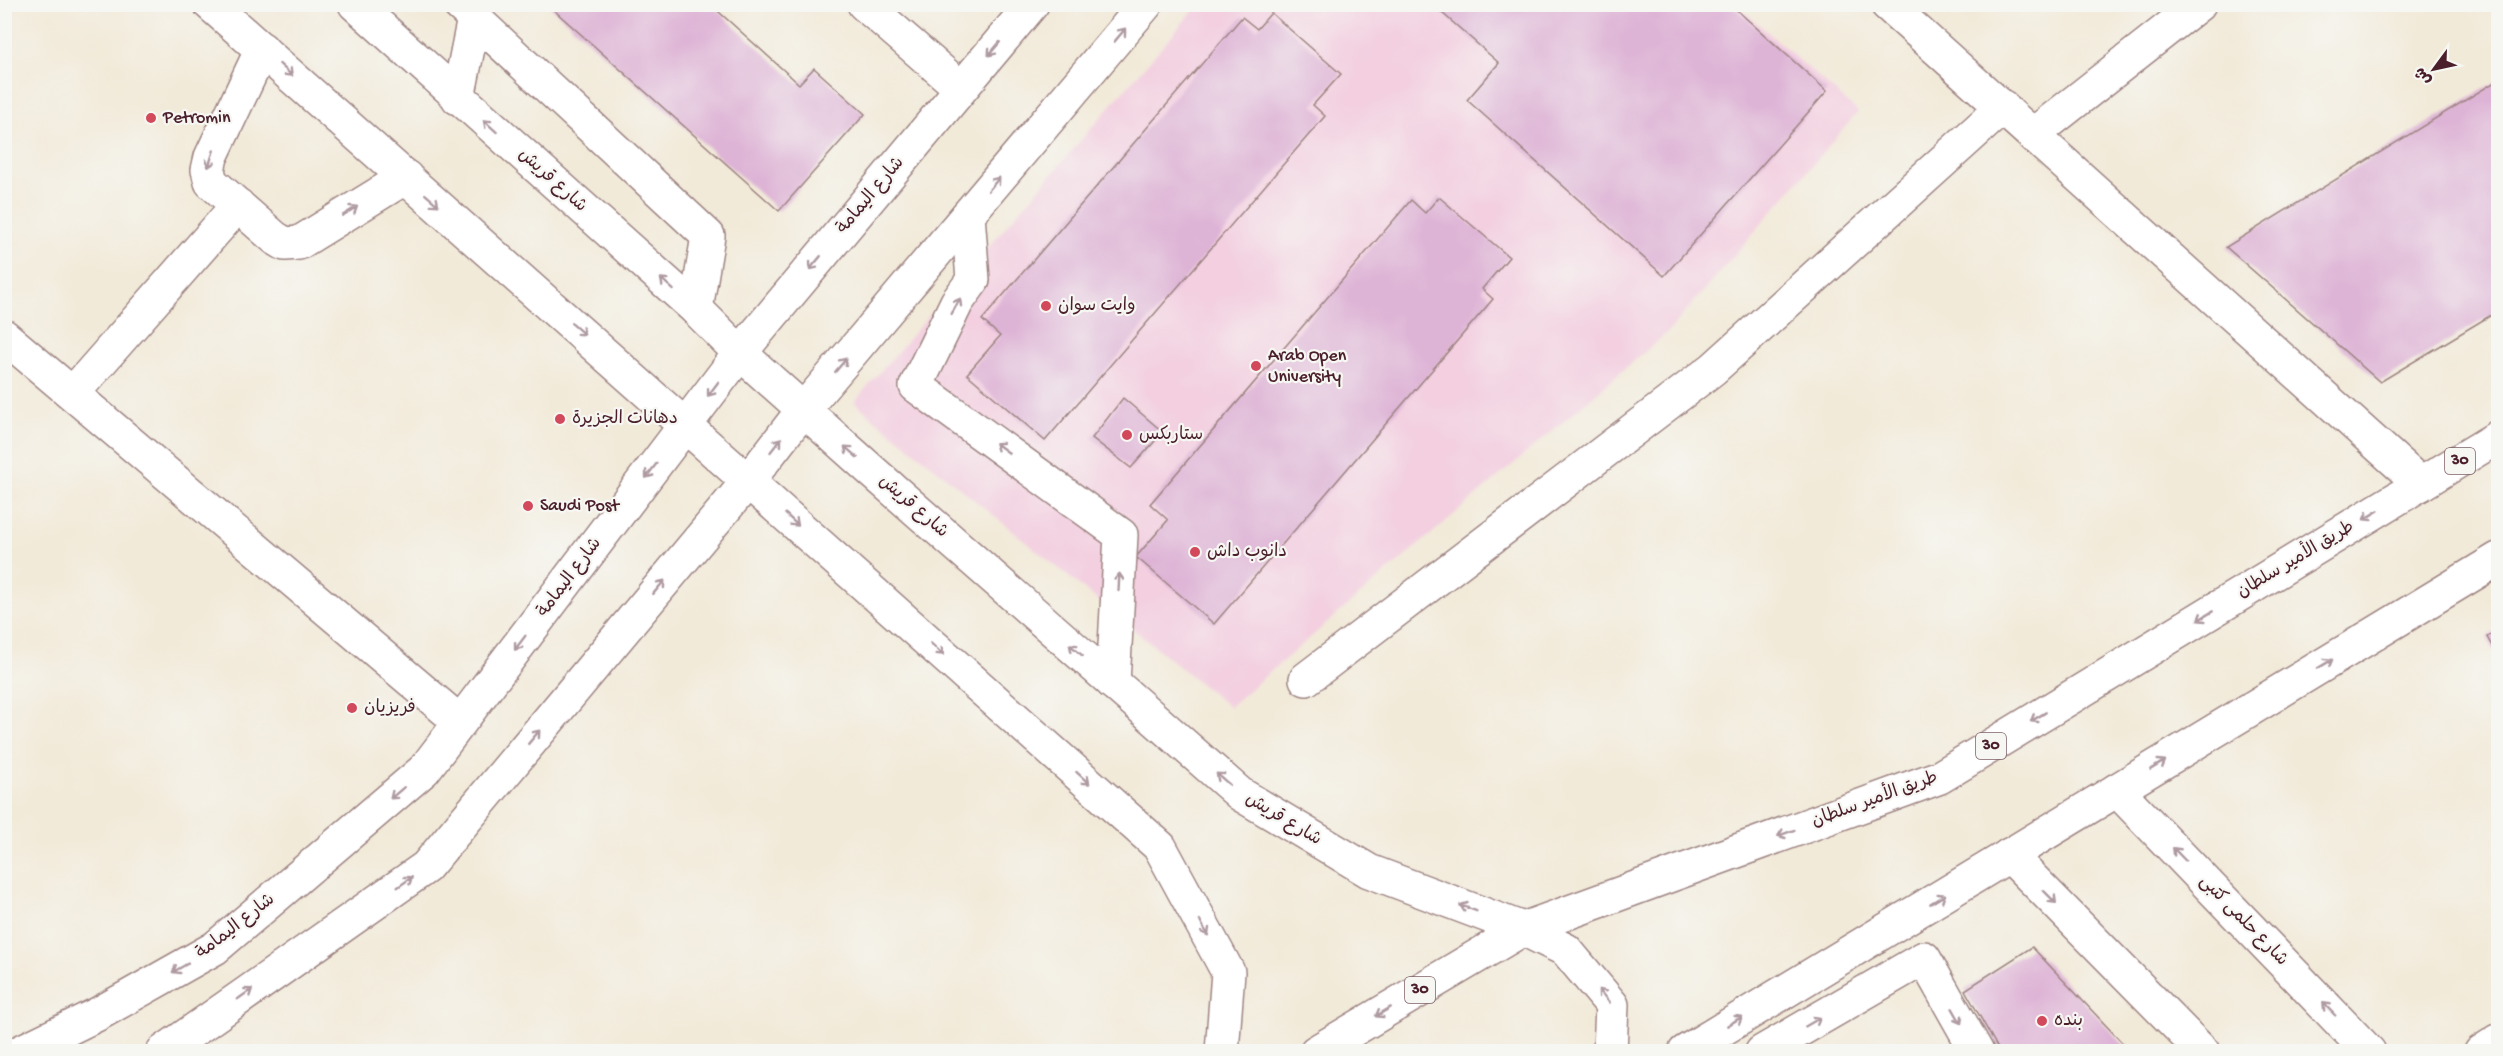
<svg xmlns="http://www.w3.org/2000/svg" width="2503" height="1056" font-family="'Gochi Hand','Playpen Sans Arabic',sans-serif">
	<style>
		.built { fill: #f3cfe0 }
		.building { fill: #deb4d6 }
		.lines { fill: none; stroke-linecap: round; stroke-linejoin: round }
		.minor-casing { stroke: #9e8482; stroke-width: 36 }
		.major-casing { stroke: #9e8482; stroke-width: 36 }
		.minor { stroke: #fff; stroke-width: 33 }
		.major { stroke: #fff; stroke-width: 33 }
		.oneway { stroke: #ae9aa0 }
		.poi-dot { fill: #d1495b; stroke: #f6f6f2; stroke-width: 2 }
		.labels { text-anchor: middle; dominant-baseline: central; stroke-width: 4.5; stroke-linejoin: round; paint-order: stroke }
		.shield { fill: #f6f6f2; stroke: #7e6067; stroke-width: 1.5 }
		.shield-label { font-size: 16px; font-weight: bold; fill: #4a1f2b }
		.poi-label { font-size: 18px; fill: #4a1f2b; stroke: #f6f6f2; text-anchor: start }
		.street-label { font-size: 18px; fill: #4a1f2b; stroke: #f6f6f2 }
	</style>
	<rect width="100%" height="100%" fill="#f6f6f2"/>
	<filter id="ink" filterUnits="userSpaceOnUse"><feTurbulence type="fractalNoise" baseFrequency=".0167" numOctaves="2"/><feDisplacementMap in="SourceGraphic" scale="12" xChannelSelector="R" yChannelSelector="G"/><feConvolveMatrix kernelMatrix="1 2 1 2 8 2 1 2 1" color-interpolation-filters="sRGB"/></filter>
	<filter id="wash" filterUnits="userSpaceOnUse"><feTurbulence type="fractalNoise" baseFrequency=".008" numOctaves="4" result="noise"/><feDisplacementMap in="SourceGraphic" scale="24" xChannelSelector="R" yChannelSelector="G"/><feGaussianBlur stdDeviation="1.35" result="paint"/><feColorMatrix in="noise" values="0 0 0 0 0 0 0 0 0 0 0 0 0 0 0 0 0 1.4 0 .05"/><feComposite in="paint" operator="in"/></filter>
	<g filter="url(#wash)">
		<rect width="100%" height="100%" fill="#f2ead9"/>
		<path class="built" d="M 1198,5 L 1737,5 L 1858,112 L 1669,331 L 1229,707 L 854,402 Z"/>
		<g id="blocks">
			<path class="building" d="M 547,4 L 710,4 L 799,84 L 814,68 L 865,114 L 779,211 Z
				M 1432,4 L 1730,4 L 1827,91 L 1664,276 L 1467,100 L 1499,63 Z
				M 1271,13 L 1341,74 L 1313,105 L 1325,116 L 1045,441 L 967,374 L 1000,336 L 982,320 L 1242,17 L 1257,29 Z
				M 2498,80 L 2498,311 L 2380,382 L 2226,247 Z
				M 1439,197 L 1509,257 L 1482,289 L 1493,299 L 1214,624 L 1136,557 L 1168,520 L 1150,504 L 1411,200 L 1425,213 Z
				M 1123,398 L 1163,432 L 1131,468 L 1092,438 Z
				M 2498,630 L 2498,657 L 2487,637 Z
				M 2032,947 L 2131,1052 L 2000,1052 L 1965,990 Z"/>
		</g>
	</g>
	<g filter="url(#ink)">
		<use href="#blocks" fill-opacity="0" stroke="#9e8482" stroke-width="1.5"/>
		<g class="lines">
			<g class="minor-casing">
				<path id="minor" d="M 459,4 L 708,236 L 696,309
					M 864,4 L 961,88
					M 1887,4 L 2421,484
					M 262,49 L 211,157 L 208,170 L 211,182 L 275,238 L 285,244 L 299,243 L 406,177
					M 458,98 L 474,18
					M 2034,134 L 2199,4
					M 968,215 L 973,280 L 957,302 L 916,386 L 1121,535 L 1113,683
					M 4,336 L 460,722
					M 73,393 L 238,205
					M 1306,679 L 1713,369 L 2003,107
					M 2117,790 L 2369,1052
					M 2009,855 L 2203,1052
					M 1762,1052 L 1924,958 L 1977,1052
					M 2481,1052 L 2498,1041"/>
			</g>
			<g class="major-casing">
				<path id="major" d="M 210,4 L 1160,847 L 1228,972 L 1222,1052
					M 355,4 L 696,309 L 740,353 L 873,472 L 1240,794 L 1369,871 L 1523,929 L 1566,950 L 1612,1005 L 1610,1052
					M 20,1052 L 98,1014 L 215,948 L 424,770 L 740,353 L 1032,4
					M 163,1052 L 426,867 L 749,480 L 803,410 L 1146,4
					M 1316,1052 L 1523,929 L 1940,777 L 2498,437
					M 1685,1052 L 2498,559"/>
			</g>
			<use href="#minor" class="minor"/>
			<use href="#major" class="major"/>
		</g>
		<defs><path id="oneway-shaft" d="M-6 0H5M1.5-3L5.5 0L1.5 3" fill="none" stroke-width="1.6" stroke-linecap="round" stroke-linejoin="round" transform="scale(1.5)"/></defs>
		<g class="oneway">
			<use href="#oneway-shaft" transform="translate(1120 35) rotate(-50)"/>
			<use href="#oneway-shaft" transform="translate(994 49) rotate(130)"/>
			<use href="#oneway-shaft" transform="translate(286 70) rotate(42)"/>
			<use href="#oneway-shaft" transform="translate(490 126) rotate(-138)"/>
			<use href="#oneway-shaft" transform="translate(211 159) rotate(108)"/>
			<use href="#oneway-shaft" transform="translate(994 184) rotate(-50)"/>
			<use href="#oneway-shaft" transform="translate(432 200) rotate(41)"/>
			<use href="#oneway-shaft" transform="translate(350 211) rotate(-32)"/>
			<use href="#oneway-shaft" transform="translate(815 263) rotate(130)"/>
			<use href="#oneway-shaft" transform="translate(667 284) rotate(-138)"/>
			<use href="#oneway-shaft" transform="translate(956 306) rotate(-61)"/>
			<use href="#oneway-shaft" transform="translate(578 329) rotate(41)"/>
			<use href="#oneway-shaft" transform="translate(841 365) rotate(-50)"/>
			<use href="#oneway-shaft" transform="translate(713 389) rotate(127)"/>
			<use href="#oneway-shaft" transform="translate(776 445) rotate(-52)"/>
			<use href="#oneway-shaft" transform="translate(1002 448) rotate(-144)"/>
			<use href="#oneway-shaft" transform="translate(851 452) rotate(-139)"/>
			<use href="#oneway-shaft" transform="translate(651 471) rotate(127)"/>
			<use href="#oneway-shaft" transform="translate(2371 515) rotate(149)"/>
			<use href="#oneway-shaft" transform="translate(792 520) rotate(43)"/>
			<use href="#oneway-shaft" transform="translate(1119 582) rotate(-87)"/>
			<use href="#oneway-shaft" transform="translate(659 587) rotate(-50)"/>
			<use href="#oneway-shaft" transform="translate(2205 616) rotate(149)"/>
			<use href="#oneway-shaft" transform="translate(520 643) rotate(127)"/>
			<use href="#oneway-shaft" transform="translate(937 649) rotate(42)"/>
			<use href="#oneway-shaft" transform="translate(1076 650) rotate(-139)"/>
			<use href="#oneway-shaft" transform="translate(2325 664) rotate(-31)"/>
			<use href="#oneway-shaft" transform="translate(2038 717) rotate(149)"/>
			<use href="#oneway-shaft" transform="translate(534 737) rotate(-50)"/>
			<use href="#oneway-shaft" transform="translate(2158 765) rotate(-31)"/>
			<use href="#oneway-shaft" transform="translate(1083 778) rotate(42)"/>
			<use href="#oneway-shaft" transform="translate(1223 779) rotate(-139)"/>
			<use href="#oneway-shaft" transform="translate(397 793) rotate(140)"/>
			<use href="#oneway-shaft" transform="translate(1786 833) rotate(160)"/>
			<use href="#oneway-shaft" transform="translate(2179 854) rotate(-134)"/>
			<use href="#oneway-shaft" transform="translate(405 882) rotate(-35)"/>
			<use href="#oneway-shaft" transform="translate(2050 897) rotate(45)"/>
			<use href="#oneway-shaft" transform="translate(1938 899) rotate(-31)"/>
			<use href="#oneway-shaft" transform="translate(1468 908) rotate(-159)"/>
			<use href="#oneway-shaft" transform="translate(1204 928) rotate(62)"/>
			<use href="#oneway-shaft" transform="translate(180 968) rotate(150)"/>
			<use href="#oneway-shaft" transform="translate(245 994) rotate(-35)"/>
			<use href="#oneway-shaft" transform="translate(1604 996) rotate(-129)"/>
			<use href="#oneway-shaft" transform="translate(2329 1009) rotate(-134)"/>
			<use href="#oneway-shaft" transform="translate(1383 1012) rotate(149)"/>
			<use href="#oneway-shaft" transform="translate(1957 1016) rotate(60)"/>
			<use href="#oneway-shaft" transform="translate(1735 1021) rotate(-31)"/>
			<use href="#oneway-shaft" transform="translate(1813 1022) rotate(-30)"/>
		</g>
	</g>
	<g class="poi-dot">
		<circle cx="151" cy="118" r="6"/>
		<circle cx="1046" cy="306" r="6"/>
		<circle cx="1256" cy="366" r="6"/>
		<circle cx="560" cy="419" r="6"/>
		<circle cx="1127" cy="435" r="6"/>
		<circle cx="528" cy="506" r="6"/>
		<circle cx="1195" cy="552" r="6"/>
		<circle cx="352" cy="708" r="6"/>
		<circle cx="2042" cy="1021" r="6"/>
	</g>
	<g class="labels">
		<g class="shield">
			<rect x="2445" y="448" width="30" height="26" rx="4.5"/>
			<rect x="1976" y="733" width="30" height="26" rx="4.5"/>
			<rect x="1405" y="977" width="30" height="26" rx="4.5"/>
		</g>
		<g class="shield-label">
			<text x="2460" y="461">30</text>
			<text x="1991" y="746">30</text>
			<text x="1420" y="990">30</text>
		</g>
		<g class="poi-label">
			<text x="163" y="118">Petromin</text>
			<text x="1058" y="306">وايت سوان</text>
			<text x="1268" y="356">Arab Open<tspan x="1268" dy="21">University</tspan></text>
			<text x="572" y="419">دهانات الجزيرة</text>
			<text x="1139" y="435">ستاربكس</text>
			<text x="540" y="506">Saudi Post</text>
			<text x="1207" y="552">دانوب داش</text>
			<text x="364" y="708">فريزيان</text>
			<text x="2054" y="1021">بنده</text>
		</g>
		<g class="street-label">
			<text transform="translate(552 181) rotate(42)">شارع قريش</text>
			<text transform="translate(871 196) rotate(-50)">شارع اليمامة</text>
			<text transform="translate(913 507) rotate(41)">شارع قريش</text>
			<text transform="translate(2296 560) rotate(-31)">طريق الأمير سلطان</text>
			<text transform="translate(570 578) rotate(-53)">شارع اليمامة</text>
			<text transform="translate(1875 800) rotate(-20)">طريق الأمير سلطان</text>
			<text transform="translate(1283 820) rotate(31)">شارع قريش</text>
			<text transform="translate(2243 921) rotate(46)">شارع حلمى كتبى</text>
			<text transform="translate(236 927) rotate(-38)">شارع اليمامة</text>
		</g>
	</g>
	<rect width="2503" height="1056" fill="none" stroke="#f6f6f2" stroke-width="24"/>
	<g transform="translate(2434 69) rotate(237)" stroke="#f6f6f2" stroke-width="4.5" paint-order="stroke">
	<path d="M0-4.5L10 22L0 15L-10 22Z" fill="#4a1f2b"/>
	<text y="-9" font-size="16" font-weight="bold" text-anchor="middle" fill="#4a1f2b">ش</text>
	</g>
</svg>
